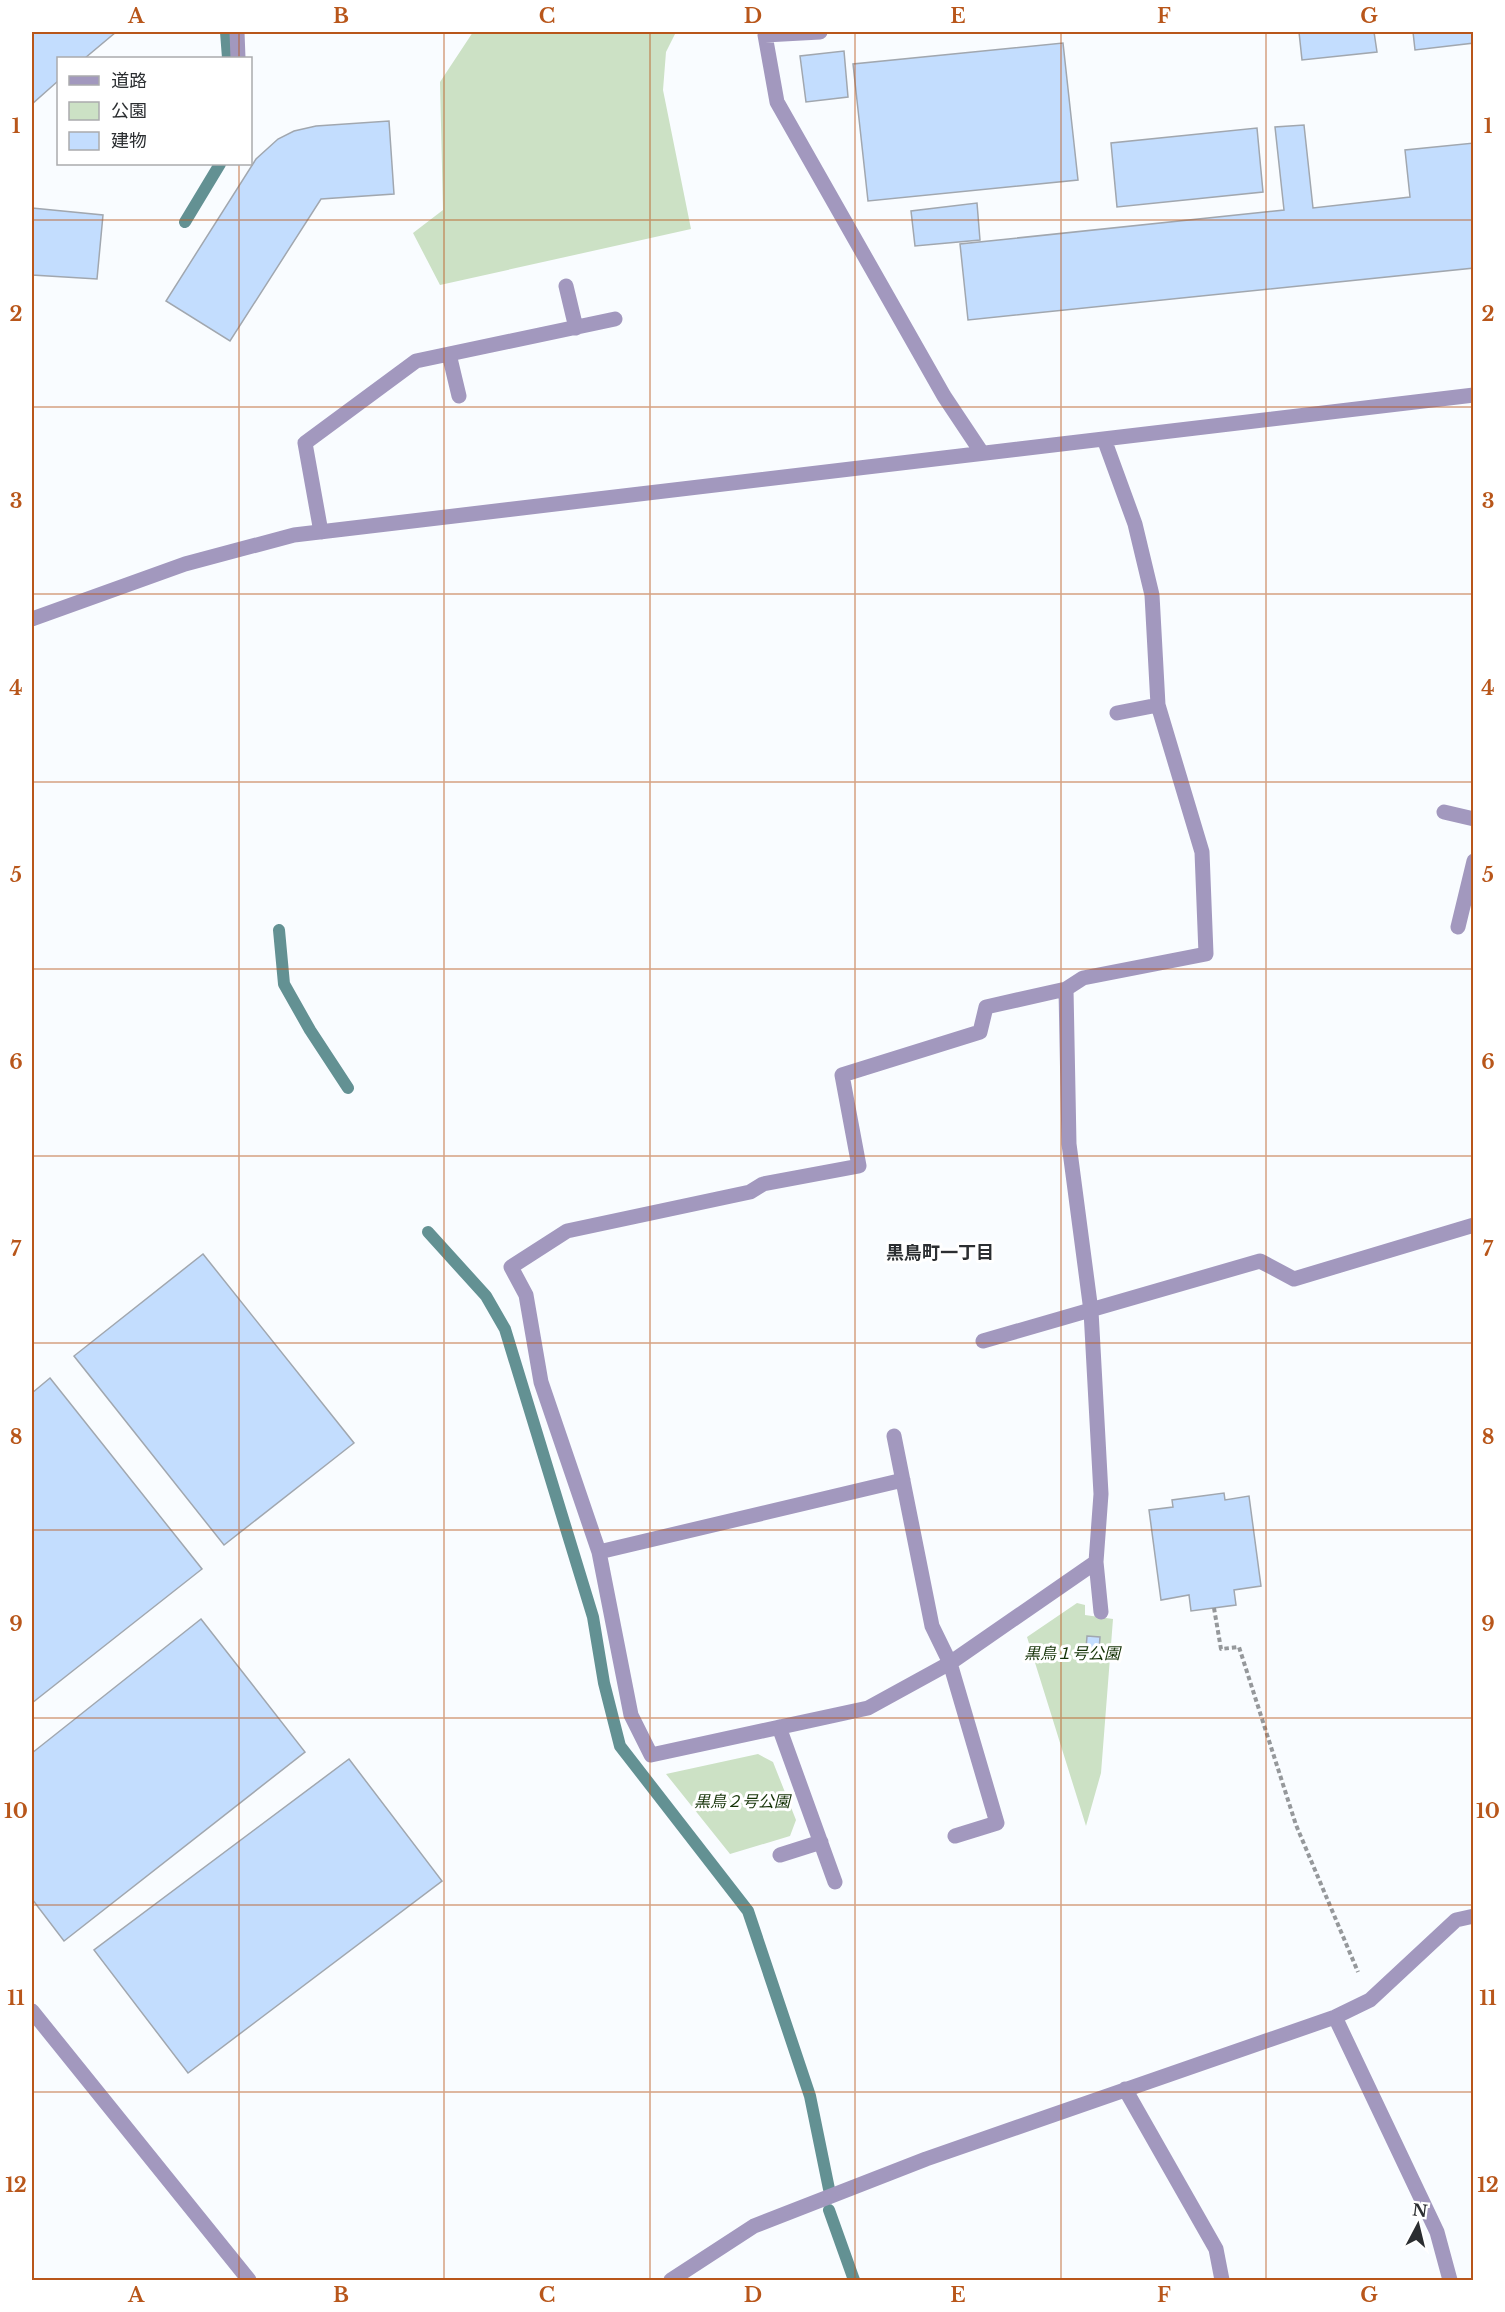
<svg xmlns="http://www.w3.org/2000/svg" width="1505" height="2312" font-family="'Libre Baskerville','Noto Sans JP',serif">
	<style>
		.green { fill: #cce1c5 }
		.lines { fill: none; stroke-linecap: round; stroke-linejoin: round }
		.stream { stroke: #639193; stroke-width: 12 }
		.building { fill: #c3ddfe; stroke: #a1a7af; stroke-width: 1.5 }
		.path { stroke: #95989b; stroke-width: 4; stroke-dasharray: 4.5 3; stroke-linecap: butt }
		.minor { stroke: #a298be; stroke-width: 15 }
		.grid { fill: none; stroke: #b8561a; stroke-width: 1.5; stroke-opacity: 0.55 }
		.labels { text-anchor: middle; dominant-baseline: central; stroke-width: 6; stroke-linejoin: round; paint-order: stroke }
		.park-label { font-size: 16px; font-style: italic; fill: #143206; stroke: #fff }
		.neighbourhood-label { font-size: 18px; font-weight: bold; fill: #2b2e31; stroke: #fff }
		.neatline { fill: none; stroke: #b8561a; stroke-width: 2 }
		.grid-label { font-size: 20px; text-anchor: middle; font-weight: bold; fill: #b8561a }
	</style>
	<rect width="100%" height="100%" fill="#f9fcff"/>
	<path class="green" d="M 473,32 L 676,32 L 666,52 L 663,90 L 691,229 L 440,285 L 413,233 L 443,210 L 440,82 Z
		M 1077,1603 L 1085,1605 L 1085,1615 L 1113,1619 L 1101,1773 L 1086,1826 L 1027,1637 Z
		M 758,1754 L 773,1762 L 796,1820 L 790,1836 L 730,1854 L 666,1774 Z"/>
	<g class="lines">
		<path class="stream" d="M 226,32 L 228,58
			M 185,222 L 220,164
			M 279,930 L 284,984 L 310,1030 L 348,1088
			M 428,1232 L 486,1296 L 505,1329 L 593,1617 L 604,1683 L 620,1746 L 748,1911 L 810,2096 L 829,2189
			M 829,2210 L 854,2280"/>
	</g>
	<path class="building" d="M 32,32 L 116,32 L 85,58 L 58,58 L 58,81 L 32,104 Z
		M 1299,32 L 1374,32 L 1377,52 L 1302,60 Z
		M 1413,32 L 1474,32 L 1474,43 L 1415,50 Z
		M 1063,43 L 1078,180 L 868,201 L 853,64 Z
		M 844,51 L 848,97 L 806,102 L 800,56 Z
		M 389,121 L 394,194 L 321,199 L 230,341 L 166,301 L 256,159 L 278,139 L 294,131 L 316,126 Z
		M 1304,125 L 1313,208 L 1410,197 L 1405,150 L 1474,143 L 1474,268 L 968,320 L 960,244 L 1284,210 L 1275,127 Z
		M 1257,128 L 1263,192 L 1117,207 L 1111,143 Z
		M 977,203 L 980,240 L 915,246 L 911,211 Z
		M 32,208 L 103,215 L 97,279 L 32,275 Z
		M 203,1254 L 354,1443 L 224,1545 L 74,1356 Z
		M 50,1378 L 202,1569 L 32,1703 L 32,1393 Z
		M 1224,1493 L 1225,1500 L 1249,1496 L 1261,1586 L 1234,1590 L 1236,1605 L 1191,1611 L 1189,1595 L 1161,1600 L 1149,1510 L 1173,1507 L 1172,1500 Z
		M 201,1619 L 305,1752 L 64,1941 L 32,1899 L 32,1753 Z
		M 1087,1636 L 1100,1637 L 1099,1650 L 1086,1649 Z
		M 349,1759 L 442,1881 L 188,2073 L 94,1950 Z"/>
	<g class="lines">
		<path class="path" d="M 1214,1608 L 1221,1649 L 1239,1647 L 1296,1825 L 1358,1972"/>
		<path class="minor" d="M 237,32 L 238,58
			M 820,32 L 765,35 L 777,102 L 944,396 L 982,453
			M 566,286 L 576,328
			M 449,354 L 459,396
			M 321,532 L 305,443 L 416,361 L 615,319
			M 32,619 L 185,564 L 294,535 L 1474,395
			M 1117,713 L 1158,705
			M 1444,812 L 1474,819
			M 1458,927 L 1474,861
			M 1066,989 L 986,1007 L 980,1032 L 842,1075 L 859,1166 L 763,1184 L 750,1192 L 567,1231 L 511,1267 L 526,1295 L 541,1382 L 599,1552 L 631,1715 L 651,1755 L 868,1708 L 950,1663 L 1096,1562
			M 983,1341 L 1260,1261 L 1294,1279 L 1474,1225
			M 894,1436 L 932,1626 L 950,1663 L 997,1823 L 955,1836
			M 599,1552 L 903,1480
			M 1101,1612 L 1096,1562 L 1101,1494 L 1091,1311 L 1069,1144 L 1066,989 L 1083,978 L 1206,954 L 1202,852 L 1158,705 L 1152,595 L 1135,524 L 1104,439
			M 779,1727 L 835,1882
			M 780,1855 L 821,1842
			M 32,2011 L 249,2280
			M 1335,2017 L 1437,2232 L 1450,2280
			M 1125,2089 L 1216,2249 L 1222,2280
			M 671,2280 L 754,2226 L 926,2159 L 1335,2017 L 1370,2000 L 1456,1920 L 1474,1916"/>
	</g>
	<path class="grid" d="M 239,32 L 239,58M 444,32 L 444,2280M 650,32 L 650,2280M 855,32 L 855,2280M 1061,32 L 1061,2280M 1266,32 L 1266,2280M 239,164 L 239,2280M 32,220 L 1474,220M 32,407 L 1474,407M 32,594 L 1474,594M 32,782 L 1474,782M 32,969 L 1474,969M 32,1156 L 1474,1156M 32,1343 L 1474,1343M 32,1530 L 1474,1530M 32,1718 L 1474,1718M 32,1905 L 1474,1905M 32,2092 L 1474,2092"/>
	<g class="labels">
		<g class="park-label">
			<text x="1072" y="1653">黒鳥１号公園</text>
			<text x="742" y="1801">黒鳥２号公園</text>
		</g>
		<g class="neighbourhood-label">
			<text x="940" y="1253">黒鳥町一丁目</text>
		</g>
	</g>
	<rect width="1505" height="2312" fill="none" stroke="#ffffff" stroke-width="66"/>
	<rect x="57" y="57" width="195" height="108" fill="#ffffff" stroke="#aaabad" stroke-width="1.5"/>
	<rect x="69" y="76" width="30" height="9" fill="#a298be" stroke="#aaabad" stroke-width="1.5"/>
	<text x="111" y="87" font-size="18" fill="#2b2e31">道路</text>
	<rect x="69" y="102" width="30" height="18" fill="#cce1c5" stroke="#aaabad" stroke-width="1.5"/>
	<text x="111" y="117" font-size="18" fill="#2b2e31">公園</text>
	<rect x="69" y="132" width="30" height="18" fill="#c3ddfe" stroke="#aaabad" stroke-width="1.5"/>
	<text x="111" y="147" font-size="18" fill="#2b2e31">建物</text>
	<g transform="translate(1418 2225) rotate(7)" stroke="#ffffff" stroke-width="4.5" paint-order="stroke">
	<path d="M0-4.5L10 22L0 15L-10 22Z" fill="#2b2e31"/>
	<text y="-9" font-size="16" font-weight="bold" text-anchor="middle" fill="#2b2e31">N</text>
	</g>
	<rect x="33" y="33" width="1439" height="2246" class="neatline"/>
	<g class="grid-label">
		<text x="136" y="23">A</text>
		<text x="341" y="23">B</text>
		<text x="547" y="23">C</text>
		<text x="753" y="23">D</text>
		<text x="958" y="23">E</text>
		<text x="1164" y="23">F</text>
		<text x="1369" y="23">G</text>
		<text x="16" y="133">1</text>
		<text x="1488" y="133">1</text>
		<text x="16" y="321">2</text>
		<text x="1488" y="321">2</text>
		<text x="16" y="508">3</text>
		<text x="1488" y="508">3</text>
		<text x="16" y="695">4</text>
		<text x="1488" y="695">4</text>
		<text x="16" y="882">5</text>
		<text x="1488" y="882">5</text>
		<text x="16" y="1069">6</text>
		<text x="1488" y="1069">6</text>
		<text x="16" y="1256">7</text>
		<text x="1488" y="1256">7</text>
		<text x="16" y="1444">8</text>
		<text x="1488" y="1444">8</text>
		<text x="16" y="1631">9</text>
		<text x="1488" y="1631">9</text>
		<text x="16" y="1818">10</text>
		<text x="1488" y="1818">10</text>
		<text x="16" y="2005">11</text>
		<text x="1488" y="2005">11</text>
		<text x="16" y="2192">12</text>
		<text x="1488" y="2192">12</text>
		<text x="136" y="2302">A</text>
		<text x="341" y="2302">B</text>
		<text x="547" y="2302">C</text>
		<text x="753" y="2302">D</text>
		<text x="958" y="2302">E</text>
		<text x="1164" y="2302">F</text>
		<text x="1369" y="2302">G</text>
	</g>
</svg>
